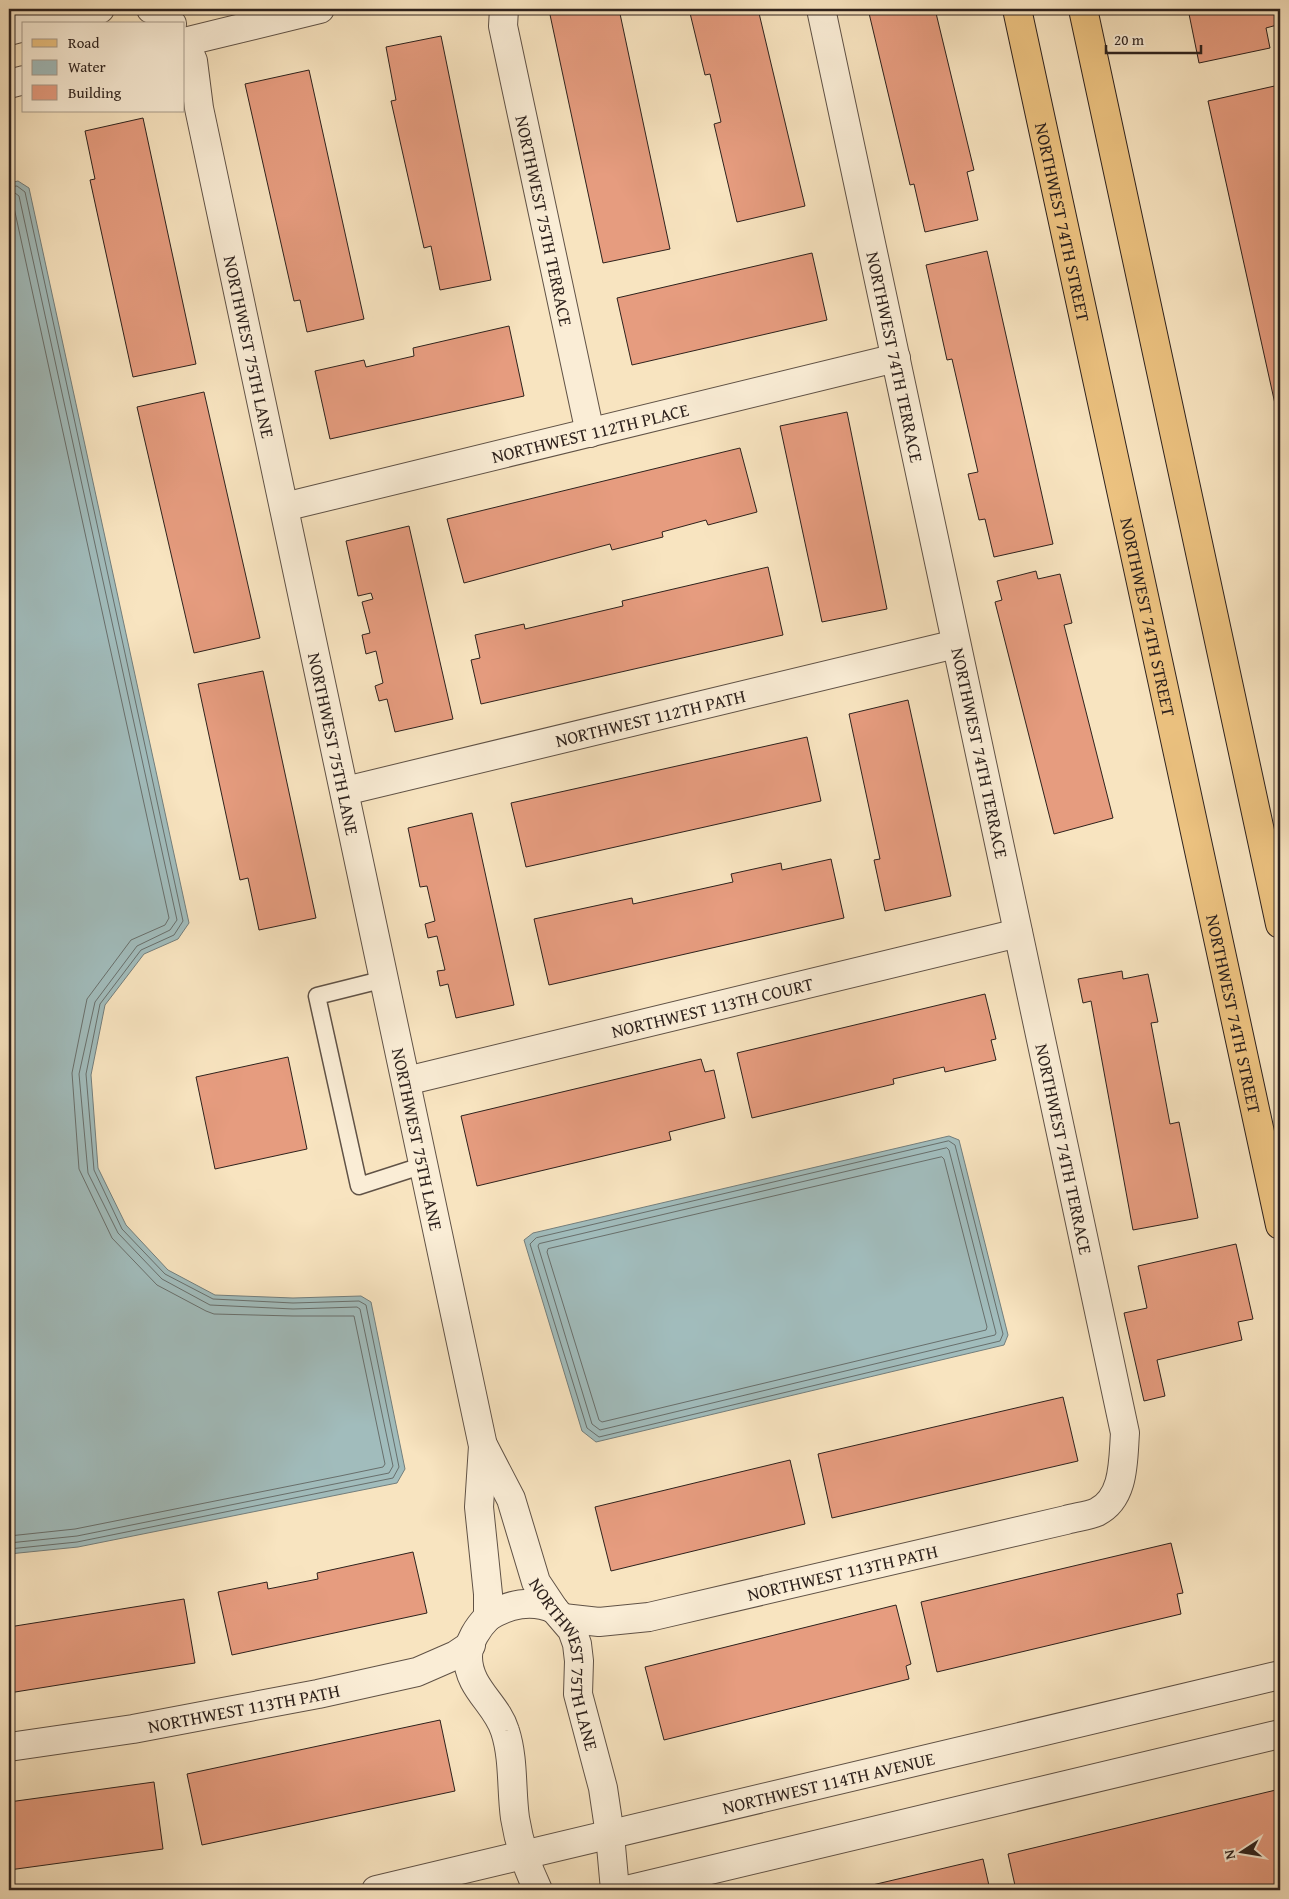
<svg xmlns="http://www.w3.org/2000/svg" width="1289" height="1899" font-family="'Gentium Book Plus',serif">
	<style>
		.water { fill: #a1bcbc; stroke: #737e7c }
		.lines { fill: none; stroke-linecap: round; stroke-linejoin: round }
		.shore { stroke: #686f6c; stroke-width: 1 }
		.building { fill: #e69c7f; stroke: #2e221d }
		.service-casing { stroke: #605246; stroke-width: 19 }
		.minor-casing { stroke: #605246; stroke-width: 30 }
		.tertiary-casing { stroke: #605246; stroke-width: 30 }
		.primary-casing { stroke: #2e221d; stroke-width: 30 }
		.service { stroke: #faedd6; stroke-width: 16 }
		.minor { stroke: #faedd6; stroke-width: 28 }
		.tertiary { stroke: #faedd6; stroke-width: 28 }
		.primary { stroke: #ecc280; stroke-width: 28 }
		.labels { text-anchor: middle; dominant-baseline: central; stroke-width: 5; stroke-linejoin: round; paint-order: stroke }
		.street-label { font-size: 18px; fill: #2e221d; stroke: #faedd6 }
	</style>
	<rect width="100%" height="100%" fill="#f8e4c0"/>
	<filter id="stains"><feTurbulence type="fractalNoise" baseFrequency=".004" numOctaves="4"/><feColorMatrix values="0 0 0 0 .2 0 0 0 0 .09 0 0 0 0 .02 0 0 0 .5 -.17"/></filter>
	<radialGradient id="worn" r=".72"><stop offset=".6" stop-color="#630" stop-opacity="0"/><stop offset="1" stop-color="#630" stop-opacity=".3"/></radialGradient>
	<path class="water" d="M 18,181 L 29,188 L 189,923 L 178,939 L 144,954 L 105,1005 L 91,1075 L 98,1168 L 126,1225 L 168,1270 L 215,1295 L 293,1298 L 361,1296 L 371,1302 L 405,1469 L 397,1483 L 78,1547 L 9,1554 L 9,183 Z
		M 949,1136 L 959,1140 L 1008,1335 L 1004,1345 L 596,1442 L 582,1431 L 524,1240 L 533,1233 Z"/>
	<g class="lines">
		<path class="shore" d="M 9,187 L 17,186 L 25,192 L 183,921 L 174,935 L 141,950 L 100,1004 L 86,1074 L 94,1170 L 122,1229 L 165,1274 L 213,1299 L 293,1303 L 359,1301 L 366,1305 L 399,1467 L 393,1478 L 77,1542 L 9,1549
			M 9,194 L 15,193 L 19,196 L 177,920 L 170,930 L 137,946 L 95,1002 L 79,1074 L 88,1173 L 118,1233 L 162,1279 L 210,1305 L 293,1309 L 357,1307 L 360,1309 L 393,1466 L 389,1473 L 77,1536 L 9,1543
			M 9,201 L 13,203 L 169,918 L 165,925 L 131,940 L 87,999 L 72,1073 L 79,1169 L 112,1238 L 157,1285 L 206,1311 L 214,1314 L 293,1316 L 354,1316 L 385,1464 L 383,1467 L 340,1476 L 75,1529 L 9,1536
			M 949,1141 L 955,1145 L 1003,1334 L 1000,1341 L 599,1437 L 587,1428 L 530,1244 L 536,1238 Z
			M 947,1148 L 949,1150 L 996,1333 L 995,1335 L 600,1430 L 592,1424 L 538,1246 L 539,1244 Z
			M 942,1157 L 944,1159 L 987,1327 L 986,1330 L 602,1422 L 599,1420 L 547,1252 L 548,1249 Z"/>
	</g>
	<path class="building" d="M 556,9 L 619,9 L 670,249 L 603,263 L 549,10 Z
		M 689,9 L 758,9 L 805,206 L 737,222 L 714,124 L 721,122 L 710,74 L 705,75 Z
		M 868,9 L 935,9 L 974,170 L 967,172 L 978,220 L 925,232 L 914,184 L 910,185 Z
		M 1188,9 L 1273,9 L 1277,25 L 1266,28 L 1270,48 L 1199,63 Z
		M 441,36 L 491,280 L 440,290 L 431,246 L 424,248 L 391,101 L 396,100 L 386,47 Z
		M 309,70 L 364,319 L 307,332 L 300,300 L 294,301 L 245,84 Z
		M 1279,85 L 1280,413 L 1277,413 L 1208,101 Z
		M 143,118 L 196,364 L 133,377 L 90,180 L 95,179 L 85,131 Z
		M 987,251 L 1053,544 L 994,557 L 985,519 L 979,520 L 968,474 L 978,472 L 952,359 L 947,360 L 926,265 Z
		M 812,253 L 827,320 L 632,365 L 617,298 Z
		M 509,326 L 524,396 L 330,439 L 315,371 L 364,360 L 366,367 L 414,356 L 413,348 Z
		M 204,392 L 260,638 L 194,653 L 137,407 Z
		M 847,412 L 887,609 L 822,622 L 780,426 Z
		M 740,448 L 757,512 L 708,525 L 706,520 L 662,532 L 663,537 L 612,550 L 610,544 L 464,583 L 447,519 Z
		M 409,526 L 453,719 L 395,732 L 387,699 L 379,701 L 375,686 L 383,683 L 376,651 L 366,654 L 362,635 L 370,633 L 362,602 L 373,599 L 371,593 L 358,596 L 346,541 Z
		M 768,567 L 783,635 L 481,704 L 471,660 L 480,658 L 475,635 L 524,624 L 525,629 L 623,606 L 622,601 Z
		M 1036,571 L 1038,579 L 1060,574 L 1072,623 L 1064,625 L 1113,818 L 1054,834 L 995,602 L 1002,600 L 997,581 Z
		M 263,671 L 316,918 L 259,930 L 248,878 L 240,880 L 198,684 Z
		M 908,700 L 951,896 L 885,911 L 874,860 L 880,859 L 849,714 Z
		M 807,737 L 821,801 L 526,867 L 511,803 Z
		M 472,813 L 514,1005 L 456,1018 L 448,984 L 440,986 L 437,971 L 445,970 L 437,936 L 428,938 L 425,924 L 435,921 L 427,886 L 420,887 L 408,828 Z
		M 831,859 L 844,918 L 549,985 L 534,919 L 632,898 L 633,904 L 733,882 L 731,874 L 781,863 L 782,870 Z
		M 1122,971 L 1123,979 L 1148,974 L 1158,1022 L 1151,1023 L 1170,1124 L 1179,1122 L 1198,1218 L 1133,1230 L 1091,1001 L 1083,1003 L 1078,979 Z
		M 985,994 L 996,1039 L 991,1040 L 996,1060 L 945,1072 L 944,1067 L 893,1079 L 894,1084 L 752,1118 L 737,1053 Z
		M 288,1057 L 307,1149 L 215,1169 L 196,1077 Z
		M 701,1059 L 705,1072 L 714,1070 L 725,1118 L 669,1132 L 671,1140 L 477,1186 L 461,1116 Z
		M 1236,1244 L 1253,1319 L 1238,1322 L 1242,1340 L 1157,1360 L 1165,1396 L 1144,1401 L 1124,1313 L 1147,1308 L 1138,1266 Z
		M 1063,1397 L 1078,1461 L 832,1518 L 818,1454 Z
		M 790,1460 L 805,1524 L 611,1571 L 595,1507 Z
		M 1171,1543 L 1183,1593 L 1177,1594 L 1181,1614 L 937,1672 L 921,1602 Z
		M 413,1552 L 427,1613 L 232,1655 L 218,1592 L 267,1582 L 268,1589 L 318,1579 L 317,1573 Z
		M 184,1599 L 195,1663 L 9,1693 L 9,1627 Z
		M 896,1605 L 911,1664 L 906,1666 L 909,1679 L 664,1740 L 645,1667 Z
		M 440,1720 L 455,1791 L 202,1845 L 187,1774 Z
		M 154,1782 L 163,1849 L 9,1870 L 9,1802 Z
		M 1280,1789 L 1280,1888 L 1269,1890 L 1016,1890 L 1008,1854 Z
		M 983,1859 L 990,1890 L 851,1890 Z"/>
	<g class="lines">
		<g class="service-casing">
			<path id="service" d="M 385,979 L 317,996 L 359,1186 L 424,1165"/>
		</g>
		<g class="minor-casing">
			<g id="minor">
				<path id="s1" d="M 504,9 L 503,26 L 590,433"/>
				<path id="s2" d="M 185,42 L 193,61 L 199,108 L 483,1446 L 479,1507 L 488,1594 L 488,1617 C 478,1627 468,1642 468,1657 C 468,1688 497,1704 505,1731 C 514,1759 511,1789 515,1818 C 519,1843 527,1867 538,1890"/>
				<path id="s3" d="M 284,507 L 896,358"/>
				<path id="s4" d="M 345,791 L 956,644"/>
				<path id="s5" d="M 406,1081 L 1018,933"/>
				<path id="s6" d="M 484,1447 L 511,1499 L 536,1582 L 554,1609 L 572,1630 L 577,1644 L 579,1661 L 578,1694 L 603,1788 L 610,1835 L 615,1890"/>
				<path d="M 488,1617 C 508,1604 532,1599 554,1609"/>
				<path id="s7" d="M 563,1618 L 599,1622 L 649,1617 L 1066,1520 C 1076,1517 1088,1516 1097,1512 C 1125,1498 1123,1460 1125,1433 L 821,9"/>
				<path id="s8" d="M 9,1747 L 133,1729 L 318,1694 L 417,1672 L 456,1655 L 471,1645"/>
			</g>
		</g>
		<g class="tertiary-casing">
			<g id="tertiary">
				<path d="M 151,9 L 160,13 L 172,24"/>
				<path d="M 37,24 L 100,9"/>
				<path d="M 9,31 L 24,27"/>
				<path d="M 184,42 L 320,9"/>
				<path d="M 9,84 L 24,80"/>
				<path id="s9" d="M 376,1890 L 1280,1675"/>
				<path d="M 626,1890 L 1280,1734"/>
			</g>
		</g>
		<g class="primary-casing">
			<g id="primary">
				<path id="s10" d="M 1017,9 L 1280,1225"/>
				<path d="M 1083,9 L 1280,924"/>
			</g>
		</g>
		<use href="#service" class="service"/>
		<use href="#minor" class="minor"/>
		<use href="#tertiary" class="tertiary"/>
		<use href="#primary" class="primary"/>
	</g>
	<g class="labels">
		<g class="street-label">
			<text stroke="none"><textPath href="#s1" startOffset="216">NORTHWEST 75TH TERRACE</textPath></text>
			<text stroke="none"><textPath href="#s10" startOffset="218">NORTHWEST 74TH STREET</textPath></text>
			<text stroke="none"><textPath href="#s2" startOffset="312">NORTHWEST 75TH LANE</textPath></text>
			<text transform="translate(895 357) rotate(78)">NORTHWEST 74TH TERRACE</text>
			<text stroke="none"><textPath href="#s3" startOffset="315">NORTHWEST 112TH PLACE</textPath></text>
			<text stroke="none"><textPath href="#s10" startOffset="622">NORTHWEST 74TH STREET</textPath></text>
			<text stroke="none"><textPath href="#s4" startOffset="314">NORTHWEST 112TH PATH</textPath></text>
			<text stroke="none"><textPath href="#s2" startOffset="718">NORTHWEST 75TH LANE</textPath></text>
			<text transform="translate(980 753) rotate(78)">NORTHWEST 74TH TERRACE</text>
			<text stroke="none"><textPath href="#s5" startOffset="315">NORTHWEST 113TH COURT</textPath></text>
			<text stroke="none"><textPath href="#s10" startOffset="1028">NORTHWEST 74TH STREET</textPath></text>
			<text stroke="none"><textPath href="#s2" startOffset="1122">NORTHWEST 75TH LANE</textPath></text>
			<text transform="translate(1064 1149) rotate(78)">NORTHWEST 74TH TERRACE</text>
			<text stroke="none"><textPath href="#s7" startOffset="285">NORTHWEST 113TH PATH</textPath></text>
			<text stroke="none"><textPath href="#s6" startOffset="235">NORTHWEST 75TH LANE</textPath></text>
			<text stroke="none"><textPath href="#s8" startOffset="238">NORTHWEST 113TH PATH</textPath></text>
			<text stroke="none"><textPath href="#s9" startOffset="465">NORTHWEST 114TH AVENUE</textPath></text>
		</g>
	</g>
	<rect width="1289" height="1899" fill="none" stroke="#f8e4c0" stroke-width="30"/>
	<rect x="10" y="10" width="1269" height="1879" fill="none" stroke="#2e221d" stroke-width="2.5"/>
	<rect x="15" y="15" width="1259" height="1869" fill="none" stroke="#2e221d"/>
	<rect x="22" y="22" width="162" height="90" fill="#faedd6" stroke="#a89c8c"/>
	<rect x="32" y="39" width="25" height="8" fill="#ecc280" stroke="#a89c8c"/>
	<text x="68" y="48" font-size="15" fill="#2e221d">Road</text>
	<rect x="32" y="60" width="25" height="15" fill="#a1bcbc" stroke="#a89c8c"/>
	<text x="68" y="72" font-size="15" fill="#2e221d">Water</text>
	<rect x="32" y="85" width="25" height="15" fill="#e69c7f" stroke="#a89c8c"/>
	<text x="68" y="98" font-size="15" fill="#2e221d">Building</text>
	<g transform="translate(1242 1852) rotate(258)" stroke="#faedd6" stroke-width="4" paint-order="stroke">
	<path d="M0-4L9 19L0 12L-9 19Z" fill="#2e221d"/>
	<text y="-8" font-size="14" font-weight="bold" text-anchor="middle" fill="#2e221d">N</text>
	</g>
	<path d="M1106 45v8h95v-8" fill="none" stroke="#2e221d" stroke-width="2.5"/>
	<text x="1114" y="45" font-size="15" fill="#2e221d" stroke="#faedd6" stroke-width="4" paint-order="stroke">20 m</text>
	<rect width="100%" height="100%" filter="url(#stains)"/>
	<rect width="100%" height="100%" fill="url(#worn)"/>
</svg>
